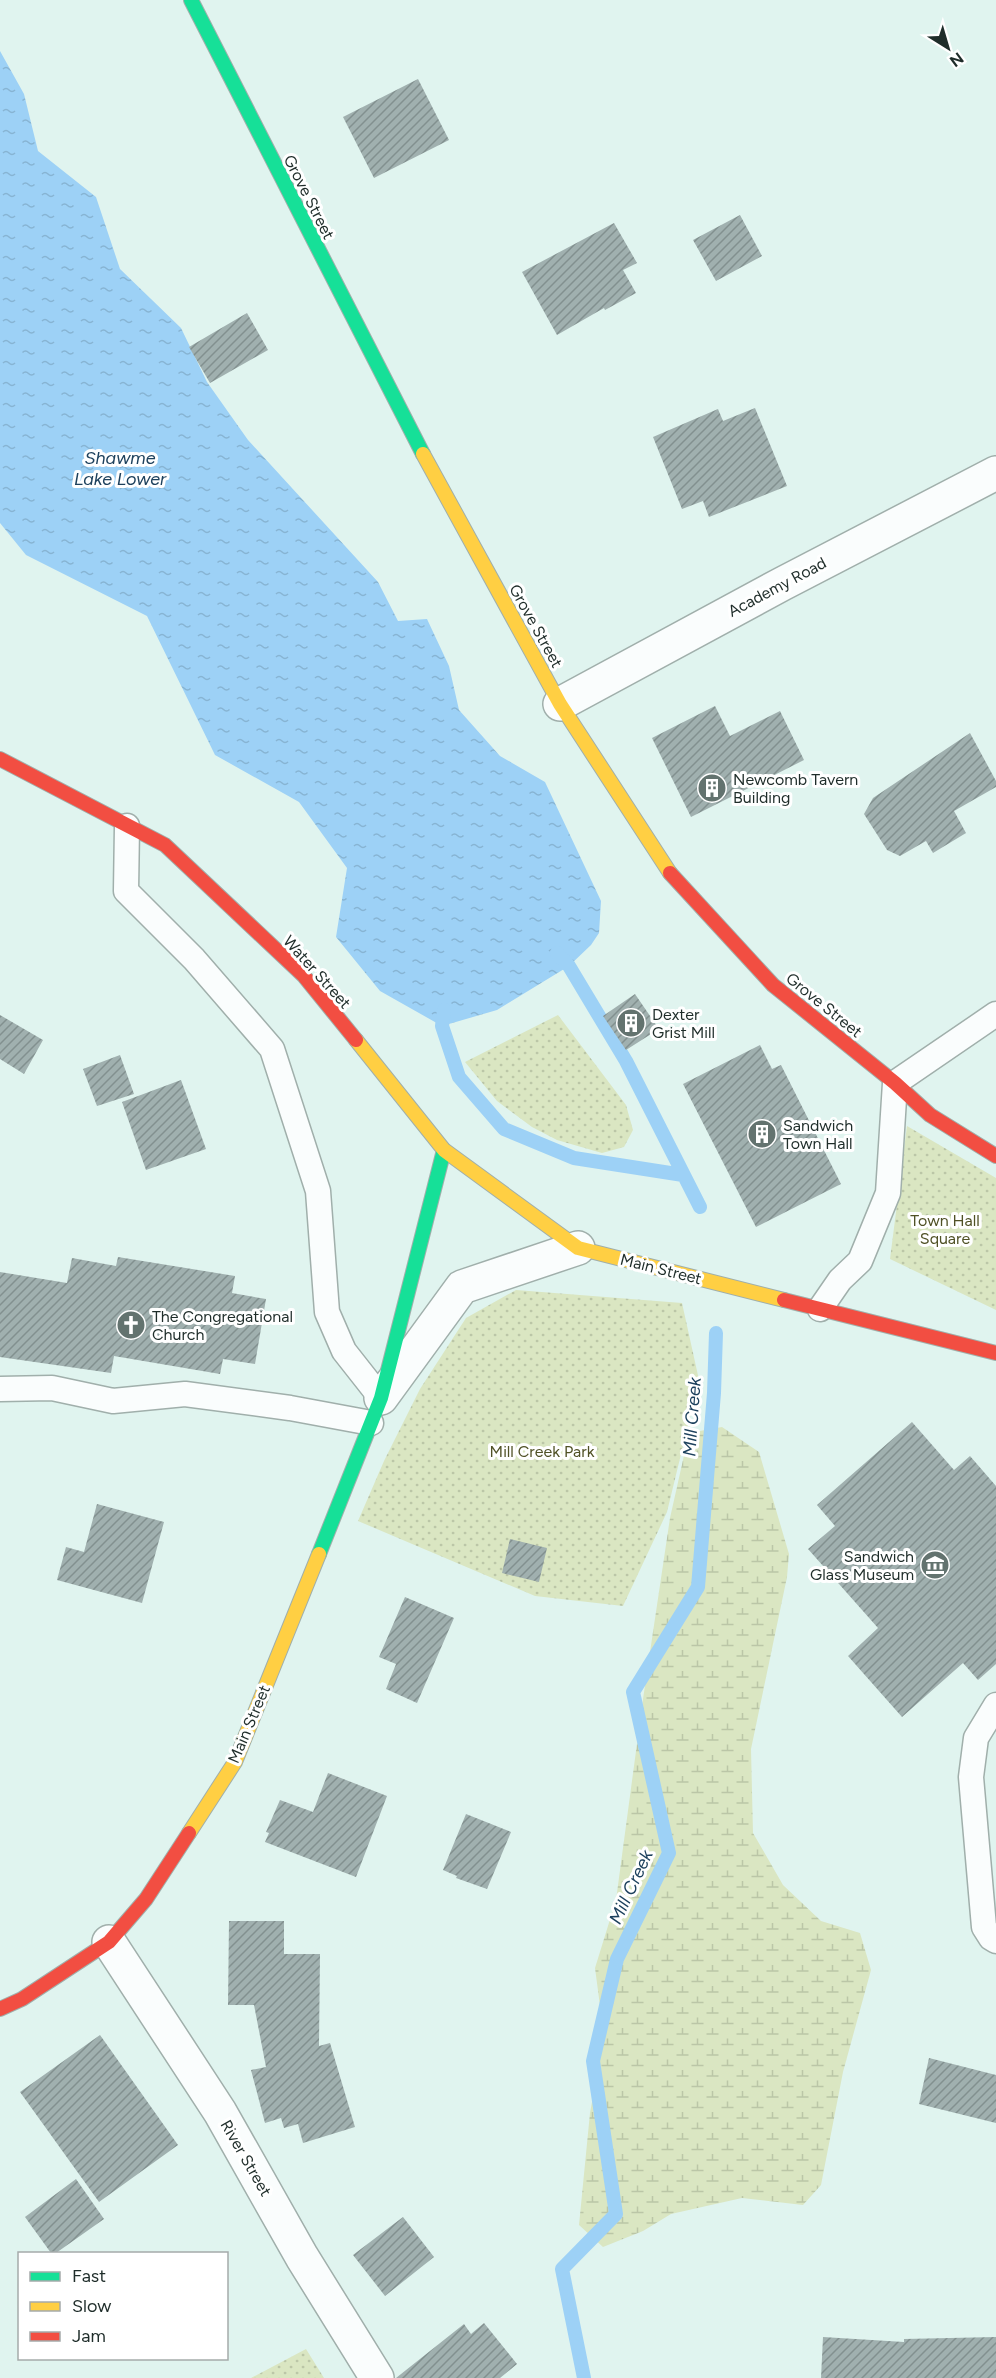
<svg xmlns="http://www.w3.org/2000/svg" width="996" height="2378" font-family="Figtree,sans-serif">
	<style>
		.green { fill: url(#green-dots) }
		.wetland { fill: url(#wetland-marsh) }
		.water { fill: url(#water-ripples) }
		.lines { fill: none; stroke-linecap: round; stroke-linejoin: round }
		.stream { stroke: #9dd1f6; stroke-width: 14 }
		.building { fill: url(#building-hatch) }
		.lane-casing { stroke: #a0afab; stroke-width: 27 }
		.street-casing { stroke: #a0afab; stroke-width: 36 }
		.fast-casing { stroke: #a0afab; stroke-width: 16 }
		.slow-casing { stroke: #a0afab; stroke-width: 16 }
		.jam-casing { stroke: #a0afab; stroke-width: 16 }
		.lane { stroke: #fafdfd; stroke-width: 24 }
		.street { stroke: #fafdfd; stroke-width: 33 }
		.fast { stroke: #16e098; stroke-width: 14 }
		.slow { stroke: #ffcf43; stroke-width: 14 }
		.jam { stroke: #f24e42; stroke-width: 14 }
		.labels { text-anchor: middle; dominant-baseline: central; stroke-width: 6; stroke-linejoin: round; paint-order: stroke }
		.street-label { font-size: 16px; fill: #1f2d2a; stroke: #fff }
		.poi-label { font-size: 16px; fill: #1f2d2a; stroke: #fff; text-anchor: start }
		.park-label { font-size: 16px; fill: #505126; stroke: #fff }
		.water-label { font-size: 18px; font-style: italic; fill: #1d415d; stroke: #fff }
	</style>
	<defs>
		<pattern id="green-dots" width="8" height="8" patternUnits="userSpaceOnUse" patternTransform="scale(1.5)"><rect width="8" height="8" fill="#dae6c2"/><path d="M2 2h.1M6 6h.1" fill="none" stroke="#bbc6a7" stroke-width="1.8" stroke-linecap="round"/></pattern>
		<pattern id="wetland-marsh" width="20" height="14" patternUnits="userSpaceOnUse" patternTransform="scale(1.5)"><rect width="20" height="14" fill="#dae6c2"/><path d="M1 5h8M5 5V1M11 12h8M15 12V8" fill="none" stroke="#bbc6a7"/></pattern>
		<pattern id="water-ripples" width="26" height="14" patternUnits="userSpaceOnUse" patternTransform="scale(1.5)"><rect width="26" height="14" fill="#9dd1f6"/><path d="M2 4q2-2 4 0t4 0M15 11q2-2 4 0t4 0" fill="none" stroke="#87b4d3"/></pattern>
		<pattern id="building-hatch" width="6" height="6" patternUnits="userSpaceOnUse" patternTransform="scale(1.5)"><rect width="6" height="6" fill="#a0b0af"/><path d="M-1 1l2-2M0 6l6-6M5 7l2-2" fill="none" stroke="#82908f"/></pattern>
	</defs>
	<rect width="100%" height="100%" fill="#e0f4ef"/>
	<path class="green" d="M 558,1015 L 626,1105 L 633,1130 L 624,1147 L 602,1153 L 557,1140 L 532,1127 L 497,1101 L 465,1062 Z
		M 907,1126 L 996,1178 L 996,1310 L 890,1259 Z
		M 516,1290 L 682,1303 L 699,1380 L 667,1512 L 623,1606 L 535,1596 L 358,1521 L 384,1461 L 420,1389 L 466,1318 Z
		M 306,2349 L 324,2378 L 251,2378 Z"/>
	<path class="wetland" d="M 722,1427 L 759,1452 L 789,1554 L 787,1577 L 751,1749 L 753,1833 L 783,1885 L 821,1921 L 860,1933 L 871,1970 L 843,2072 L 821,2185 L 803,2205 L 742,2198 L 671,2214 L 643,2231 L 603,2247 L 579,2225 L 590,2113 L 604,2036 L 595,1968 L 616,1900 L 643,1699 L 670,1518 L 689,1433 Z"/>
	<path class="water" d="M 0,51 L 24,94 L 38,151 L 96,197 L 120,269 L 181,328 L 207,382 L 248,440 L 378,582 L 398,621 L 427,619 L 449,666 L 459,710 L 500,756 L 545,782 L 601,901 L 599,933 L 591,945 L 569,966 L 497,1010 L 442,1026 L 380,991 L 336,937 L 347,868 L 299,802 L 215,755 L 147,616 L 26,555 L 0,523 Z"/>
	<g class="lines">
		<path class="stream" d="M 557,953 L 569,966 L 626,1061 L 700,1207
			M 444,1010 L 442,1026 L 459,1077 L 504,1129 L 574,1158 L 683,1175
			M 584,2378 L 562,2269 L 616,2214 L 593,2061 L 617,1959 L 669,1853 L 633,1692 L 698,1587 L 714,1393 L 716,1333"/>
	</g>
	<path class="building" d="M 418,79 L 449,140 L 374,178 L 343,117 Z
		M 740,215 L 762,256 L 716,281 L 693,240 Z
		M 614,223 L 637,263 L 623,270 L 636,293 L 605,310 L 604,308 L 557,335 L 522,272 Z
		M 247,313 L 268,350 L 210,383 L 189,347 Z
		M 755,408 L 787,486 L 709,517 L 703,501 L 682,509 L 653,437 L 718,409 L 723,421 Z
		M 715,706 L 730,736 L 780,711 L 804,760 L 691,817 L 652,738 Z
		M 970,733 L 996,781 L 996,787 L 954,811 L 966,833 L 933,853 L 926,841 L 900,856 L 887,850 L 864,814 L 873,798 Z
		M 635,994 L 659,1029 L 626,1050 L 603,1016 Z
		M 0,1015 L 43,1040 L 24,1074 L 0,1059 Z
		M 760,1045 L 772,1069 L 781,1065 L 841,1184 L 756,1227 L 683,1084 Z
		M 120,1055 L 134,1094 L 97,1106 L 83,1069 Z
		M 181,1080 L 206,1149 L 146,1170 L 122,1102 Z
		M 118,1257 L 235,1276 L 232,1293 L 266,1299 L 255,1364 L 223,1359 L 220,1374 L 114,1356 L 111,1373 L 0,1357 L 0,1272 L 67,1283 L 72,1258 L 116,1266 Z
		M 912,1422 L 954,1470 L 970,1456 L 996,1486 L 996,1664 L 978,1680 L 963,1663 L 902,1717 L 848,1656 L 878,1628 L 808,1549 L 835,1526 L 817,1505 Z
		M 97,1504 L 164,1522 L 142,1603 L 57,1580 L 66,1547 L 84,1552 Z
		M 510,1539 L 547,1548 L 539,1582 L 502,1573 Z
		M 405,1597 L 454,1618 L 417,1703 L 386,1689 L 396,1664 L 379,1657 Z
		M 328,1773 L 387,1796 L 356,1877 L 265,1842 L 269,1833 L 266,1832 L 280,1800 L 313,1812 Z
		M 466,1814 L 511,1832 L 487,1889 L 456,1878 L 457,1876 L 443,1870 Z
		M 229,1921 L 284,1921 L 284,1954 L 320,1954 L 319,2046 L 330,2043 L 355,2127 L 303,2143 L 298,2124 L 284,2128 L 281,2118 L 265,2123 L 251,2070 L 266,2067 L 254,2005 L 228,2005 Z
		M 100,2035 L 178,2145 L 99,2202 L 20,2092 Z
		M 929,2058 L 996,2075 L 996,2123 L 919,2104 Z
		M 76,2179 L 104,2219 L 56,2253 L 51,2253 L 25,2217 Z
		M 403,2217 L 434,2257 L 385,2296 L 353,2255 Z
		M 484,2323 L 517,2364 L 500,2378 L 396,2378 L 464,2324 L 471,2334 Z
		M 823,2337 L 904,2342 L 904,2339 L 996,2337 L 996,2378 L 821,2378 Z"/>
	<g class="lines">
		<g class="lane-casing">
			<path id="lane" d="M 127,826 L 126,891 L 194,959 L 272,1049 L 318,1191 L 327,1312 L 344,1351 L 381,1398
				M 820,1309 L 840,1280 L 860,1261 L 888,1193 L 895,1083 L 996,1014
				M 0,1389 L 52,1388 L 113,1401 L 185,1394 L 290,1408 L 371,1423
				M 996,1705 L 976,1738 L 971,1777 L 984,1927 L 991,1938 L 996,1941"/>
		</g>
		<g class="street-casing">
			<path id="street" d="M 560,704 L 782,584 L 996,473
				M 381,1398 L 462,1287 L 578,1248
				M 109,1942 L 220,2112 L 302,2257 L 377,2378"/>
		</g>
		<g class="fast-casing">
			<path id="fast" d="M 191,0 L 423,454
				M 319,1554 L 381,1398 L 444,1150"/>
		</g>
		<g class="slow-casing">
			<path id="slow" d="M 423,454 L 560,704 L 670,873
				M 356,1040 L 444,1150 L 578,1248 L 784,1300
				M 189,1833 L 235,1762 L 319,1554"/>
		</g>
		<g class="jam-casing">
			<path id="jam" d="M 0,759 L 165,845 L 304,976 L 356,1040
				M 670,873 L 773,985 L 895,1083 L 930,1115 L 996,1156
				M 784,1300 L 996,1353
				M 0,2009 L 22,1999 L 109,1942 L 146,1899 L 189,1833"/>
		</g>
		<use href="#lane" class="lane"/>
		<use href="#street" class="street"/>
		<use href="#fast" class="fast"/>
		<use href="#slow" class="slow"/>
		<use href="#jam" class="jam"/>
	</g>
	<defs>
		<g id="building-disc" transform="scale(1.5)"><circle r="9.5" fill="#63736f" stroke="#fff"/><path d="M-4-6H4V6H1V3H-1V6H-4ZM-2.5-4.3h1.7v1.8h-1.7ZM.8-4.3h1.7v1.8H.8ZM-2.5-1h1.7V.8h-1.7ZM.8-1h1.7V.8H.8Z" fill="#fff"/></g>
		<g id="church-disc" transform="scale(1.5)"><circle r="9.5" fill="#63736f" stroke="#fff"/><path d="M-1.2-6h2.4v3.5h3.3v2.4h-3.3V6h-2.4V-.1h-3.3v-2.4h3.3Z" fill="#fff"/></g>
		<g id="museum-disc" transform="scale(1.5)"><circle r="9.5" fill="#63736f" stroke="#fff"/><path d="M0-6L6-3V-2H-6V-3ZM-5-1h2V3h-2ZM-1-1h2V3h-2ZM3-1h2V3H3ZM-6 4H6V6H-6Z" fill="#fff"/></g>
	</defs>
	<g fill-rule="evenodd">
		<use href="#building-disc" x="712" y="788"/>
		<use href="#building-disc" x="631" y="1023"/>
		<use href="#building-disc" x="762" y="1134"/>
		<use href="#church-disc" x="131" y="1325"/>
		<use href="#museum-disc" x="935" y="1565"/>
	</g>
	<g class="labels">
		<g class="street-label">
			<text transform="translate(309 197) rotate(63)">Grove Street</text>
			<text transform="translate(777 587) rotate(-28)">Academy Road</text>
			<text transform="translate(536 626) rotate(61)">Grove Street</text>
			<text transform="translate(317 972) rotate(48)">Water Street</text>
			<text transform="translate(824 1005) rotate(39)">Grove Street</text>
			<text transform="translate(661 1269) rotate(14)">Main Street</text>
			<text transform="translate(249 1724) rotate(-67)">Main Street</text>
			<text transform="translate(246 2158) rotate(60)">River Street</text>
		</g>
		<g class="poi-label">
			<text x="733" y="779">Newcomb Tavern<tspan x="733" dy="18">Building</tspan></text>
			<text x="652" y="1014">Dexter<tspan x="652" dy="18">Grist Mill</tspan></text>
			<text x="783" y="1125">Sandwich<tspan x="783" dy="18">Town Hall</tspan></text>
			<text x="152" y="1316">The Congregational<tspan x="152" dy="18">Church</tspan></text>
			<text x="914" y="1556" text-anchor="end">Sandwich<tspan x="914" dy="18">Glass Museum</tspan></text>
		</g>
		<g class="park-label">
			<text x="945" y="1220">Town Hall<tspan x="945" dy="18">Square</tspan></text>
			<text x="542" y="1451">Mill Creek Park</text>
		</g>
		<g class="water-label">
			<text x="120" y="458">Shawme<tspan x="120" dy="21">Lake Lower</tspan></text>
			<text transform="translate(692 1417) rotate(-86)">Mill Creek</text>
			<text transform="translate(631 1887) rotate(-65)">Mill Creek</text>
		</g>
	</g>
	<rect x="18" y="2252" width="210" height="108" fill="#ffffff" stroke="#a5abaa" stroke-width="1.5"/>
	<rect x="30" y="2272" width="30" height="9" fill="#16e098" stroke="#a5abaa" stroke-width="1.5"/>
	<text x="72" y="2282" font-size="18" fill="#1f2d2a">Fast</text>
	<rect x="30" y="2302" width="30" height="9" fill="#ffcf43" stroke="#a5abaa" stroke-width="1.5"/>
	<text x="72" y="2312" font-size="18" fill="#1f2d2a">Slow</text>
	<rect x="30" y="2332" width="30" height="9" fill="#f24e42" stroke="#a5abaa" stroke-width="1.5"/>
	<text x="72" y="2342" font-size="18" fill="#1f2d2a">Jam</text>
	<g transform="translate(948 48) rotate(143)" stroke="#ffffff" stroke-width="4.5" paint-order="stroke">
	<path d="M0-4.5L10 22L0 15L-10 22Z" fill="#1f2d2a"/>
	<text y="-9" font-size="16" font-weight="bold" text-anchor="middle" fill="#1f2d2a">N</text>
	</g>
</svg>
